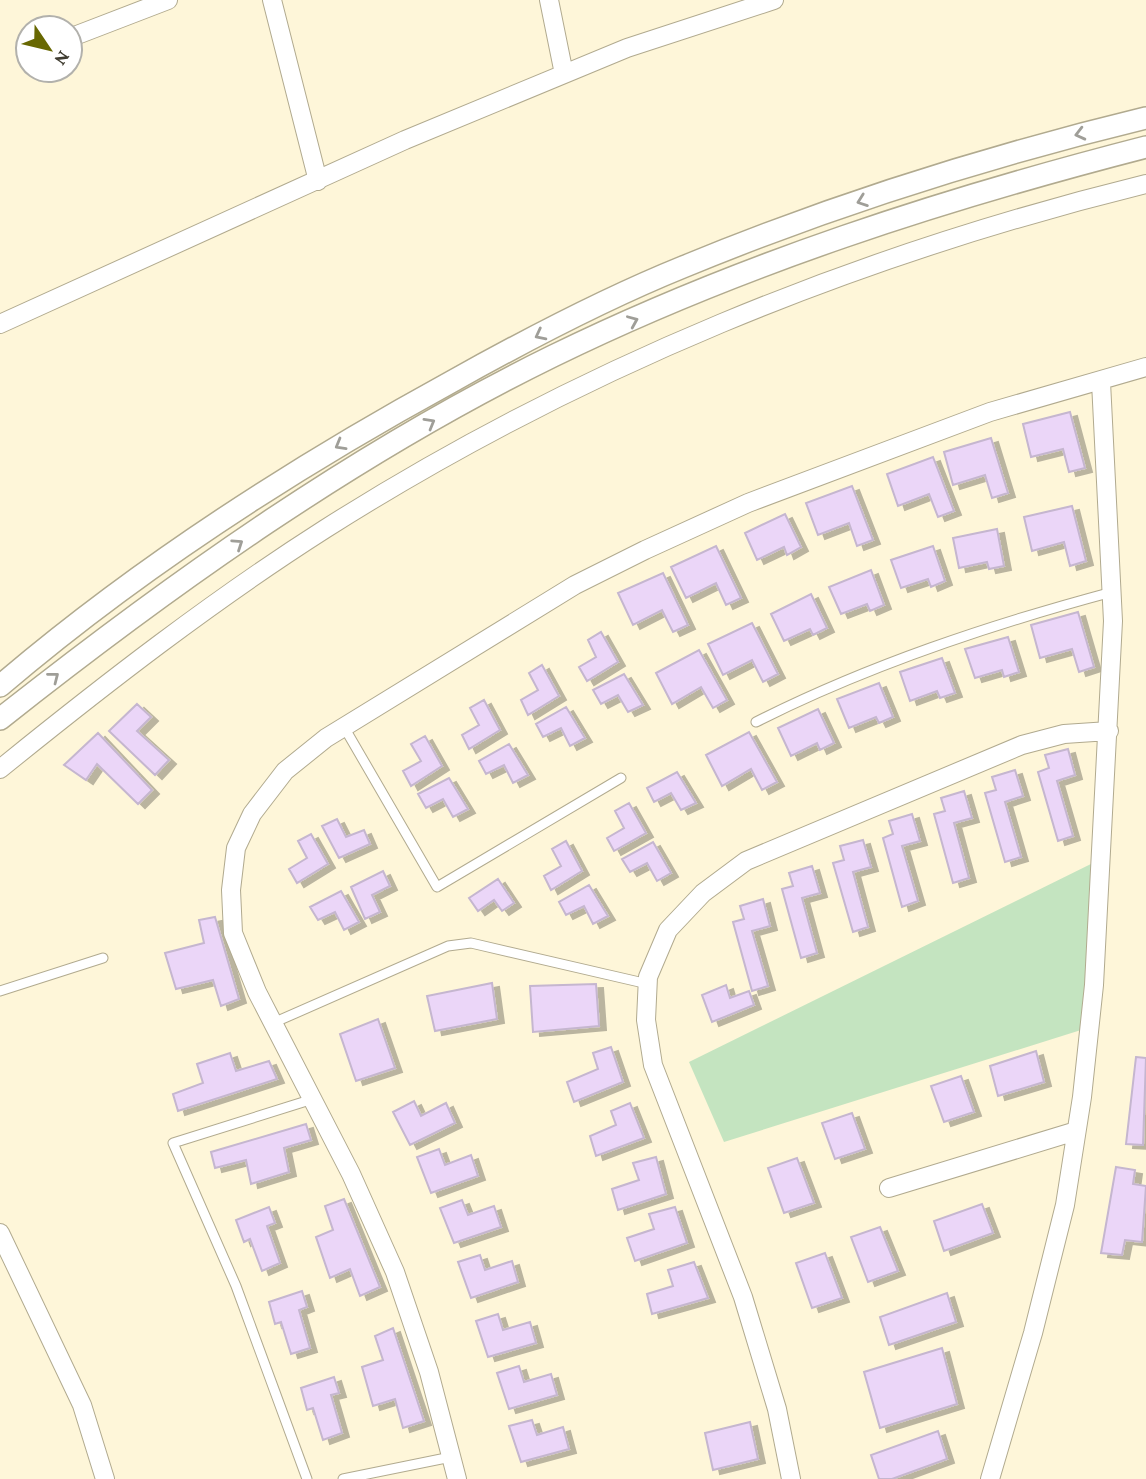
<svg xmlns="http://www.w3.org/2000/svg" width="1146" height="1479" font-family="'Crimson Pro',serif">
	<style>
		.green { fill: #c4e4c0 }
		.building { fill: #ebd6f8; stroke: #c5b6cf; stroke-width: 2; filter: url(#shadow) }
		.lines { fill: none; stroke-linecap: round; stroke-linejoin: round }
		.service-casing { stroke: #b1aa8f; stroke-width: 11 }
		.minor-casing { stroke: #b1aa8f; stroke-width: 20 }
		.tertiary-casing { stroke: #b1aa8f; stroke-width: 24 }
		.service { stroke: #fff; stroke-width: 9 }
		.minor { stroke: #fff; stroke-width: 18 }
		.tertiary { stroke: #fff; stroke-width: 21 }
		.oneway { stroke: #9f9e98 }
	</style>
	<defs>
		<filter id="shadow"><feDropShadow dx="7" dy="4" stdDeviation="0" flood-color="#0004"/></filter>
	</defs>
	<rect width="100%" height="100%" fill="#fef6d9"/>
	<path class="green" d="M 1101,859 L 1081,1030 L 724,1142 L 689,1062 Z"/>
	<path class="building" d="M 1070,412 L 1085,468 L 1069,472 L 1063,449 L 1031,457 L 1023,424 Z
		M 991,438 L 1008,493 L 992,498 L 985,475 L 953,485 L 944,452 Z
		M 933,457 L 954,511 L 938,517 L 929,494 L 898,506 L 887,474 Z
		M 852,486 L 873,540 L 857,546 L 849,523 L 818,535 L 806,503 Z
		M 1072,506 L 1086,561 L 1070,566 L 1064,542 L 1032,551 L 1024,517 Z
		M 785,514 L 801,547 L 787,555 L 784,547 L 757,560 L 745,533 Z
		M 997,529 L 1004,566 L 989,569 L 987,562 L 959,568 L 953,538 Z
		M 716,546 L 741,598 L 726,605 L 716,583 L 686,598 L 671,567 Z
		M 933,546 L 945,581 L 931,587 L 928,579 L 901,588 L 891,560 Z
		M 871,570 L 884,605 L 870,611 L 867,604 L 841,614 L 829,587 Z
		M 663,573 L 688,625 L 673,632 L 662,610 L 633,625 L 618,593 Z
		M 811,594 L 827,628 L 813,635 L 810,629 L 784,641 L 771,614 Z
		M 1078,612 L 1094,667 L 1079,672 L 1072,649 L 1040,658 L 1031,625 Z
		M 752,623 L 778,674 L 763,682 L 752,660 L 723,675 L 708,644 Z
		M 601,632 L 618,662 L 587,681 L 579,667 L 596,657 L 588,640 Z
		M 1008,637 L 1019,672 L 1004,677 L 1002,670 L 975,678 L 965,649 Z
		M 699,650 L 727,700 L 713,708 L 701,687 L 672,704 L 656,673 Z
		M 942,658 L 955,693 L 940,698 L 937,691 L 910,701 L 900,672 Z
		M 542,665 L 559,696 L 528,715 L 521,700 L 538,690 L 529,673 Z
		M 624,674 L 643,705 L 628,712 L 618,695 L 601,704 L 593,690 Z
		M 879,683 L 893,717 L 879,723 L 876,717 L 849,728 L 837,699 Z
		M 484,700 L 500,730 L 469,749 L 462,735 L 479,725 L 470,708 Z
		M 137,704 L 151,717 L 137,731 L 169,760 L 155,775 L 109,731 Z
		M 566,707 L 585,738 L 570,746 L 561,728 L 543,737 L 536,724 Z
		M 818,709 L 834,743 L 820,750 L 817,743 L 791,756 L 778,728 Z
		M 749,732 L 777,782 L 762,790 L 751,769 L 722,786 L 706,755 Z
		M 98,733 L 152,790 L 138,804 L 97,764 L 86,780 L 64,765 Z
		M 425,736 L 442,766 L 411,786 L 403,771 L 421,761 L 411,744 Z
		M 509,744 L 528,775 L 513,783 L 504,765 L 486,774 L 479,761 Z
		M 1068,749 L 1075,775 L 1057,781 L 1073,836 L 1058,841 L 1038,772 L 1049,768 L 1045,755 Z
		M 1015,770 L 1023,796 L 1005,802 L 1021,857 L 1005,862 L 985,793 L 996,790 L 992,777 Z
		M 677,772 L 696,803 L 681,810 L 671,793 L 654,802 L 647,788 Z
		M 449,778 L 468,809 L 453,817 L 443,799 L 426,808 L 418,794 Z
		M 964,791 L 972,818 L 954,823 L 969,878 L 953,883 L 934,814 L 945,811 L 941,798 Z
		M 629,803 L 646,833 L 614,851 L 607,838 L 624,828 L 615,811 Z
		M 912,814 L 920,841 L 902,846 L 918,901 L 902,907 L 883,838 L 893,834 L 889,821 Z
		M 337,819 L 346,837 L 364,830 L 370,844 L 339,858 L 322,826 Z
		M 311,834 L 328,864 L 297,883 L 289,869 L 307,858 L 298,841 Z
		M 863,840 L 871,867 L 853,872 L 868,927 L 853,932 L 833,863 L 844,860 L 840,846 Z
		M 566,841 L 582,871 L 551,890 L 544,876 L 561,866 L 552,849 Z
		M 653,842 L 671,873 L 657,881 L 647,863 L 630,872 L 622,859 Z
		M 812,866 L 820,893 L 802,898 L 817,953 L 801,958 L 782,889 L 793,886 L 789,873 Z
		M 383,871 L 390,886 L 372,895 L 380,912 L 365,919 L 351,887 Z
		M 498,879 L 514,903 L 502,911 L 494,900 L 478,911 L 469,898 Z
		M 589,885 L 608,916 L 593,924 L 584,906 L 566,915 L 559,902 Z
		M 341,891 L 359,922 L 344,930 L 335,912 L 318,920 L 310,907 Z
		M 763,899 L 770,926 L 752,931 L 768,986 L 752,991 L 733,922 L 744,919 L 740,906 Z
		M 215,917 L 239,999 L 221,1006 L 213,980 L 176,989 L 165,953 L 204,943 L 199,920 Z
		M 492,983 L 497,1019 L 435,1031 L 427,996 Z
		M 596,984 L 599,1026 L 533,1032 L 530,986 Z
		M 726,985 L 730,998 L 749,991 L 754,1005 L 712,1022 L 702,995 Z
		M 378,1019 L 395,1068 L 356,1081 L 340,1034 Z
		M 611,1047 L 623,1082 L 574,1102 L 567,1082 L 598,1069 L 593,1053 Z
		M 1036,1051 L 1044,1082 L 998,1096 L 990,1066 Z
		M 230,1053 L 236,1071 L 269,1061 L 277,1079 L 178,1111 L 173,1094 L 203,1083 L 197,1064 Z
		M 1136,1057 L 1146,1058 L 1143,1145 L 1126,1144 Z
		M 961,1076 L 974,1112 L 944,1122 L 931,1086 Z
		M 414,1101 L 421,1116 L 446,1103 L 455,1123 L 410,1145 L 393,1112 Z
		M 630,1103 L 644,1138 L 596,1156 L 590,1136 L 616,1125 L 611,1111 Z
		M 852,1113 L 865,1149 L 835,1159 L 822,1123 Z
		M 306,1124 L 311,1140 L 284,1148 L 289,1172 L 251,1184 L 246,1160 L 215,1168 L 211,1152 Z
		M 439,1149 L 445,1165 L 471,1155 L 478,1176 L 431,1193 L 417,1157 Z
		M 656,1157 L 666,1194 L 618,1210 L 612,1189 L 639,1180 L 633,1163 Z
		M 797,1158 L 814,1203 L 784,1213 L 768,1168 Z
		M 1116,1167 L 1135,1170 L 1133,1184 L 1146,1186 L 1142,1242 L 1125,1240 L 1122,1255 L 1101,1253 Z
		M 344,1199 L 380,1287 L 360,1296 L 350,1269 L 330,1278 L 316,1237 L 333,1230 L 325,1206 Z
		M 462,1200 L 468,1215 L 494,1206 L 501,1227 L 454,1243 L 440,1208 Z
		M 982,1204 L 993,1233 L 944,1251 L 934,1221 Z
		M 269,1207 L 275,1223 L 267,1226 L 280,1263 L 262,1271 L 250,1239 L 244,1242 L 236,1220 Z
		M 675,1207 L 687,1243 L 635,1261 L 627,1238 L 654,1229 L 649,1214 Z
		M 880,1227 L 898,1271 L 868,1282 L 851,1237 Z
		M 825,1253 L 842,1298 L 812,1308 L 796,1263 Z
		M 480,1255 L 485,1270 L 512,1261 L 518,1282 L 471,1298 L 458,1262 Z
		M 694,1262 L 708,1298 L 652,1314 L 647,1294 L 673,1286 L 668,1270 Z
		M 302,1291 L 307,1307 L 299,1310 L 310,1348 L 291,1354 L 281,1322 L 275,1324 L 269,1302 Z
		M 947,1293 L 956,1322 L 889,1345 L 880,1317 Z
		M 498,1314 L 503,1330 L 530,1322 L 536,1343 L 488,1357 L 476,1321 Z
		M 393,1328 L 424,1421 L 403,1428 L 395,1399 L 373,1406 L 362,1367 L 383,1360 L 375,1336 Z
		M 942,1348 L 957,1404 L 880,1428 L 864,1372 Z
		M 519,1366 L 524,1382 L 551,1374 L 557,1395 L 509,1409 L 497,1373 Z
		M 334,1377 L 339,1393 L 331,1395 L 342,1433 L 323,1440 L 313,1408 L 307,1410 L 301,1388 Z
		M 532,1420 L 537,1435 L 563,1427 L 569,1449 L 521,1462 L 509,1426 Z
		M 750,1422 L 758,1459 L 713,1470 L 705,1433 Z
		M 938,1431 L 947,1459 L 892,1479 L 879,1479 L 871,1455 Z"/>
	<g class="lines">
		<g class="service-casing">
			<path id="service" d="M 756,722 C 869,665 989,625 1112,592
				M 344,727 L 437,887 L 621,778
				M 0,991 L 103,958
				M 273,1023 L 448,946 L 471,943 L 648,984
				M 307,1479 L 236,1286 L 173,1143 L 313,1099
				M 343,1479 L 451,1457"/>
		</g>
		<g class="minor-casing">
			<path id="minor" d="M 272,0 L 318,181
				M 549,0 L 564,74
				M 77,35 L 168,0
				M 0,324 L 405,140 L 627,48 L 774,0
				M 0,769 C 105,684 212,601 325,529 C 577,369 857,255 1146,184
				M 889,1188 L 1076,1131
				M 0,1233 L 82,1405 L 105,1479
				M 457,1479 L 429,1372 L 395,1272 L 351,1174 L 257,992 L 233,933 L 231,890 L 236,848 L 252,814 L 285,771 L 326,738 L 575,585 L 645,550 L 748,503 L 990,412 L 1146,367
				M 791,1479 L 777,1409 L 743,1297 L 653,1065 L 646,1020 L 648,977 L 668,930 L 703,893 L 746,861 L 1022,745 L 1064,734 L 1109,731
				M 990,1479 L 1033,1333 L 1065,1205 L 1082,1097 L 1094,985 L 1113,621 L 1101,382"/>
		</g>
		<g class="tertiary-casing">
			<path id="tertiary" d="M 0,686 C 138,568 292,469 451,382 C 526,340 604,299 683,267 C 833,205 989,156 1146,118
				M 0,719 C 172,583 355,453 553,356 C 741,264 944,199 1146,147"/>
		</g>
		<use href="#service" class="service"/>
		<use href="#minor" class="minor"/>
		<use href="#tertiary" class="tertiary"/>
	</g>
	<defs><path id="oneway-chevron" d="M-2-3.5L2.5 0L-2 3.5" fill="none" stroke-width="1.6" stroke-linecap="round" stroke-linejoin="round" transform="scale(1.75)"/></defs>
	<g class="oneway">
		<use href="#oneway-chevron" transform="translate(1080 134) rotate(166)"/>
		<use href="#oneway-chevron" transform="translate(862 201) rotate(160)"/>
		<use href="#oneway-chevron" transform="translate(633 321) rotate(-23)"/>
		<use href="#oneway-chevron" transform="translate(540 335) rotate(153)"/>
		<use href="#oneway-chevron" transform="translate(430 423) rotate(-30)"/>
		<use href="#oneway-chevron" transform="translate(340 445) rotate(150)"/>
		<use href="#oneway-chevron" transform="translate(238 544) rotate(-34)"/>
		<use href="#oneway-chevron" transform="translate(54 677) rotate(-38)"/>
	</g>
	<g transform="translate(49 49) rotate(125)"><circle r="33" fill="#ffffff" stroke="#b2b1ac" stroke-width="2"/>
	<path d="M0-5L12 26L0 18L-12 26Z" fill="#686802"/>
	<text y="-10" font-size="19" font-weight="bold" text-anchor="middle" fill="#3f3c30">N</text>
	</g>
</svg>
